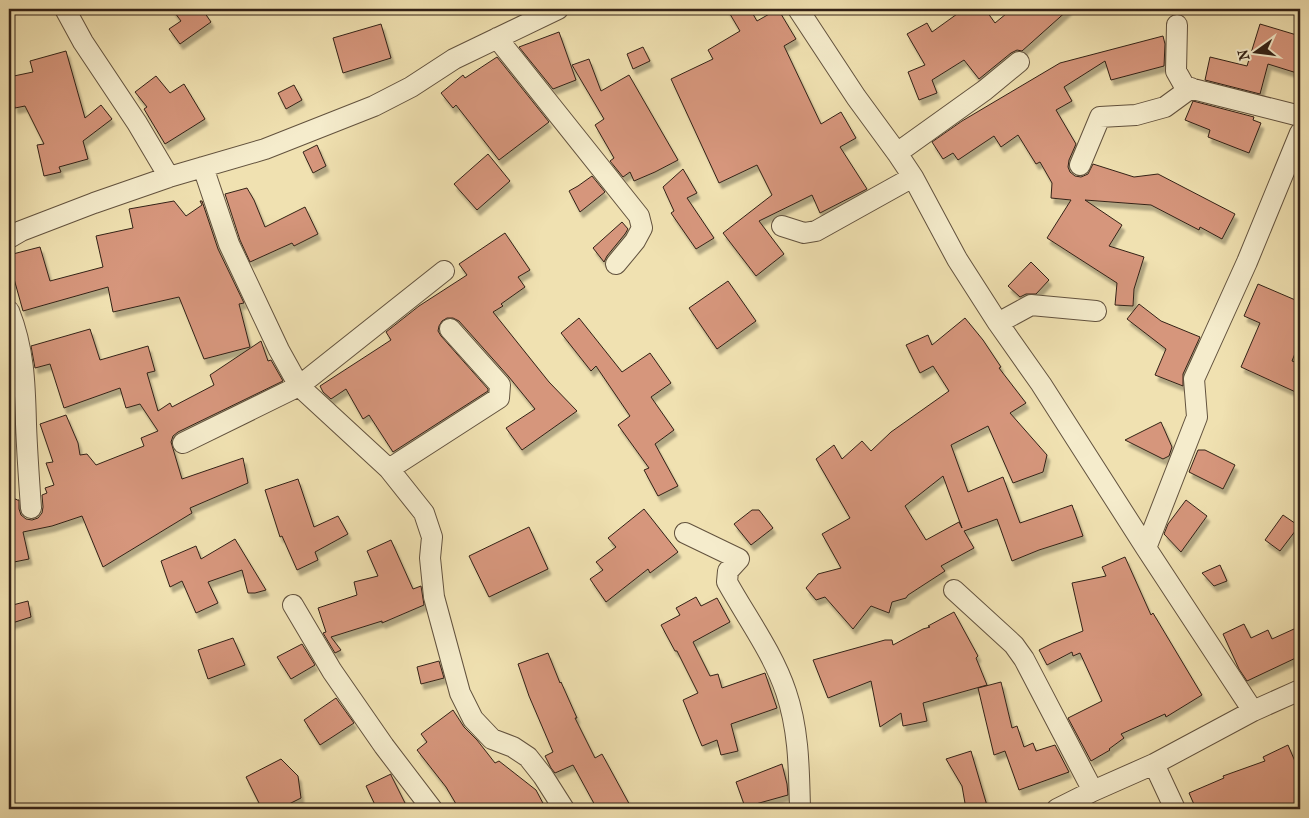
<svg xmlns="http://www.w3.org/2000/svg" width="1309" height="818" font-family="'IM FELL French Canon',serif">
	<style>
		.building { fill: #d6967b; stroke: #332217; fill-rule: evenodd; filter: url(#shadow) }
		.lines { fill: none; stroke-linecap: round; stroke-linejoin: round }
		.minor-casing { stroke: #62523e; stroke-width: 22 }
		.minor { stroke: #f5eccc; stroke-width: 20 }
	</style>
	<defs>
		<filter id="shadow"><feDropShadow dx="3" dy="5.5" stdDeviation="1" flood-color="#0004"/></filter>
	</defs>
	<rect width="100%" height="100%" fill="#f0e1b1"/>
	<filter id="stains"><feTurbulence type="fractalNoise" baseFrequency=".004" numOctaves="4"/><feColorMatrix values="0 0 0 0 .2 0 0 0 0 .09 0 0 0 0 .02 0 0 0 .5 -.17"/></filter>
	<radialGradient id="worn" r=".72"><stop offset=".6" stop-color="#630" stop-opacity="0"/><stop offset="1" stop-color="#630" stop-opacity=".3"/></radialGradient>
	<path class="building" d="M 172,9 L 202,9 L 211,22 L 180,44 L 169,29 L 181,21 Z
		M 727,9 L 750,9 L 757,21 L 778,9 L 796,39 L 784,46 L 821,124 L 841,112 L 856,138 L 840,147 L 867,189 L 820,213 L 812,195 L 759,221 L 784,254 L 756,276 L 723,233 L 772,195 L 757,165 L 719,183 L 671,79 L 713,59 L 708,50 L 740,31 Z
		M 964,9 L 985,9 L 995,23 L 1012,9 L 1031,9 L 1034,12 L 1044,9 L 1069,9 L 1022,51 L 1017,50 L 1011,53 L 979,79 L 964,60 L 932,80 L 937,93 L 919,100 L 908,72 L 925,65 L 907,34 L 927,23 L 932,32 Z
		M 381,24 L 391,58 L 343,73 L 333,38 Z
		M 1260,24 L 1300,36 L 1300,74 L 1268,64 L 1260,94 L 1205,80 L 1210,57 L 1247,66 Z
		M 559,32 L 576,80 L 553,89 L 519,47 Z
		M 1163,36 L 1165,44 L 1164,66 L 1111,80 L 1105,61 L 1064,87 L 1072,101 L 1056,110 L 1076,144 L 1069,160 L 1068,167 L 1070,172 L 1075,176 L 1081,177 L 1088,174 L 1093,164 L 1134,177 L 1158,174 L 1235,214 L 1222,239 L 1200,227 L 1199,230 L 1151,205 L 1085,200 L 1122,225 L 1109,246 L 1144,257 L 1134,289 L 1133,306 L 1115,305 L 1117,283 L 1047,238 L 1071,200 L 1051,198 L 1052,183 L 1040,162 L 1036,164 L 1018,135 L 1001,147 L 994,136 L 958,160 L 953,153 L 943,159 L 932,142 L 962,121 L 1060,63 Z
		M 643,47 L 650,61 L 633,69 L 627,54 Z
		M 66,51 L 85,118 L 101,105 L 112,119 L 83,141 L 88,159 L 59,167 L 61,172 L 44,176 L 37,145 L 44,144 L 25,106 L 15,108 L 9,77 L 33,72 L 30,61 Z
		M 497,57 L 549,122 L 499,160 L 456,105 L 453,108 L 441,93 L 463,75 L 465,78 Z
		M 589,59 L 601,91 L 629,75 L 678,160 L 655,172 L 634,181 L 630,172 L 623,177 L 610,161 L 614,158 L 595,125 L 604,119 L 572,65 Z
		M 156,76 L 170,93 L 184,84 L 205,119 L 165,144 L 144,109 L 147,107 L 135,92 Z
		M 294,85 L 302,100 L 286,109 L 278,93 Z
		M 1193,101 L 1254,117 L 1253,120 L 1261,123 L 1249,153 L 1208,137 L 1210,130 L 1185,120 Z
		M 317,145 L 326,166 L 313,173 L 303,152 Z
		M 488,154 L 510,181 L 477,210 L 454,184 Z
		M 683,169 L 697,193 L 687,198 L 714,238 L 696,249 L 671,213 L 674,211 L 663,187 Z
		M 592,176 L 605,192 L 580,212 L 569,191 L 578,186 Z
		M 247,188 L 254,200 L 265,227 L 305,207 L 318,234 L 294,246 L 292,243 L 250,262 L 240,240 L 225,194 Z
		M 174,201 L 186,216 L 202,205 L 200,201 L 202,201 L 218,249 L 244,303 L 239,304 L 250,347 L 204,359 L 179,297 L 113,312 L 108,287 L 23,311 L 9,261 L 9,255 L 40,247 L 50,281 L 103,267 L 96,236 L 133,228 L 129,209 Z
		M 622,222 L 628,229 L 625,234 L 607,256 L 604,262 L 593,248 Z
		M 505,233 L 530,270 L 518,277 L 525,287 L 501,304 L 503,306 L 493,312 L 549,382 L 577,411 L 522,450 L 506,428 L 535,409 L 509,377 L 459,321 L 453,318 L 447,318 L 442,321 L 439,326 L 438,331 L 441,336 L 488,389 L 488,391 L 393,452 L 369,415 L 363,419 L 346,389 L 331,399 L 323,392 L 320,386 L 391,340 L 386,332 L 419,306 L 467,275 L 459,264 Z
		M 1031,262 L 1049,280 L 1036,294 L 1026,294 L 1020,297 L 1008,286 Z
		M 728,281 L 756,321 L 717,349 L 689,308 Z
		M 1258,284 L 1300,302 L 1300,341 L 1292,361 L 1300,364 L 1300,394 L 1241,367 L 1260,323 L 1244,316 Z
		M 1139,304 L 1161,321 L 1200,337 L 1183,374 L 1183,386 L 1155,375 L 1166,349 L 1127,319 Z
		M 579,318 L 622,372 L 650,353 L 671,383 L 651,397 L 674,430 L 655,444 L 678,486 L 658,496 L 644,470 L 649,468 L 618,425 L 630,416 L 596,366 L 591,371 L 561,333 Z
		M 965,318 L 983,340 L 1001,367 L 999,368 L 1026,403 L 1010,413 L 1047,455 L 1043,472 L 1013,483 L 988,426 L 951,445 L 968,492 L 1003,477 L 1020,523 L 1072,505 L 1083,536 L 1039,550 L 1012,561 L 997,519 L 964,531 L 974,548 L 941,566 L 945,571 L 908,595 L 906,598 L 892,602 L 889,613 L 871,606 L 853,629 L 825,597 L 816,600 L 806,588 L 818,574 L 841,568 L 822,534 L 850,518 L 816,459 L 834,445 L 842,459 L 862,441 L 871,451 L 891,432 L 949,391 L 933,366 L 920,373 L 906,345 L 928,335 L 932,345 ZM 943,476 L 962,528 L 959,522 L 926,540 L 905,506 Z
		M 90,329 L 100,360 L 148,346 L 155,371 L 147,373 L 158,411 L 170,403 L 172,407 L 214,385 L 210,375 L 261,341 L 268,361 L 271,360 L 283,381 L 178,432 L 173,436 L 171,442 L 182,479 L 243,458 L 248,483 L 190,508 L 192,513 L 103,567 L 82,516 L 52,526 L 23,532 L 29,559 L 9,563 L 9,500 L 16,499 L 17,500 L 19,500 L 19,509 L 21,515 L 26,519 L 32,520 L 38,518 L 42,513 L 43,507 L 42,495 L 47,493 L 45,488 L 54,485 L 46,463 L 53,462 L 40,424 L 66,415 L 78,443 L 80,455 L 87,454 L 96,465 L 144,446 L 141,438 L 158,431 L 140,404 L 126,408 L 120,388 L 64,408 L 50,364 L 35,368 L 31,346 Z
		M 9,354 L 12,381 L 14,429 L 9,430 Z
		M 1161,422 L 1172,447 L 1169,456 L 1163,459 L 1125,440 Z
		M 1198,450 L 1205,450 L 1235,465 L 1223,489 L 1189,472 Z
		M 298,479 L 314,527 L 338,516 L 348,534 L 315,552 L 318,560 L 297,570 L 282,536 L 280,537 L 265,490 Z
		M 1186,500 L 1207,516 L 1181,552 L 1164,534 L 1168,524 Z
		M 644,509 L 678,552 L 650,573 L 648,569 L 606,602 L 590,579 L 603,570 L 596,562 L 616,547 L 608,538 Z
		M 752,510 L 759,510 L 773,528 L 751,545 L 734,524 Z
		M 1283,515 L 1299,526 L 1280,551 L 1265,540 Z
		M 529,527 L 548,569 L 489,597 L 469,556 Z
		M 235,539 L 266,590 L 255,593 L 248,593 L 242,570 L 208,582 L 218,603 L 196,613 L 182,581 L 170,587 L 161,561 L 196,546 L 201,559 Z
		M 391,540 L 413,589 L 421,586 L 424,605 L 382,623 L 382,621 L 331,637 L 341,650 L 335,653 L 323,633 L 326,632 L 318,608 L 357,595 L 354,582 L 378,576 L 367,551 Z
		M 1125,557 L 1151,615 L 1153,613 L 1202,695 L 1166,717 L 1165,714 L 1121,734 L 1124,738 L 1109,749 L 1110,750 L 1091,761 L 1068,718 L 1102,701 L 1080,653 L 1073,656 L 1072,652 L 1047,665 L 1039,650 L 1053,643 L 1083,631 L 1072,583 L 1106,576 L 1102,567 Z
		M 1220,565 L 1227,581 L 1214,586 L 1202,573 Z
		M 696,597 L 701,606 L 717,598 L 730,622 L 693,642 L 710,676 L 718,674 L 722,688 L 765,673 L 777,708 L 731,724 L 738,751 L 721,755 L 717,740 L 702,746 L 683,700 L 698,693 L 677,651 L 675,651 L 661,625 L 680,615 L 676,608 Z
		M 28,601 L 31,617 L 9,624 L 9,606 Z
		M 954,612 L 978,656 L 976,658 L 987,685 L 923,703 L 927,721 L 903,726 L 901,713 L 880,727 L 871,681 L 828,698 L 813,660 L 885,640 L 892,640 L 893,645 L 923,629 L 930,627 L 928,626 Z
		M 1244,624 L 1251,638 L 1268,630 L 1272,639 L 1294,629 L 1300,643 L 1300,656 L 1247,681 L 1239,669 L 1223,634 Z
		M 233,638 L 245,665 L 208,679 L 198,650 Z
		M 302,644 L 315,665 L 291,679 L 277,657 Z
		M 548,653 L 560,683 L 561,682 L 577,718 L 575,718 L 595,758 L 602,754 L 632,809 L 597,809 L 573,765 L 555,773 L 551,768 L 545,756 L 553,752 L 529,696 L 518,664 Z
		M 439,661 L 444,678 L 421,684 L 417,667 Z
		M 1001,682 L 1012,728 L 1017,726 L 1024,747 L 1033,743 L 1036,751 L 1055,745 L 1069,772 L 1019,790 L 1005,751 L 994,755 L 978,688 Z
		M 336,698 L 354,723 L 320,745 L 304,720 Z
		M 453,710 L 464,727 L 477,740 L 495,763 L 499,761 L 536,790 L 546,809 L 459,809 L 446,787 L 417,750 L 427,742 L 421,734 Z
		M 1288,745 L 1300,773 L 1300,809 L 1196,809 L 1189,793 L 1224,778 L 1223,776 L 1265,761 L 1263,757 Z
		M 971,751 L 988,809 L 966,809 L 962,786 L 946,759 Z
		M 281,759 L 298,776 L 301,798 L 279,809 L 262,809 L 246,777 Z
		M 782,764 L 787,784 L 788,795 L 745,807 L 736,782 Z
		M 391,774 L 391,775 L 408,809 L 377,809 L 366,786 Z"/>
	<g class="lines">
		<g class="minor-casing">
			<path id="minor" d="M 65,9 L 83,42 L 137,123 L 169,177
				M 798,9 L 856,97 L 897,153 L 913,177 L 957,259 L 998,323 L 1041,384 L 1146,548 L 1253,711
				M 1177,25 L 1176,71 L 1185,87 L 1300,116
				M 497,38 L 639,216 L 642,228 L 635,241 L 616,264
				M 897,153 L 985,90 L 1019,62
				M 1080,165 L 1100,117 L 1136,115 L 1165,107 L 1191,88
				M 203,167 L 229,244 L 279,350 L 299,386 L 389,469 L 424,513 L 432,537 L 430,558 L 434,597 L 460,693 L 473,719 L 492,739 L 513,747 L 528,757 L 543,776 L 564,809
				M 782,226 L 804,233 L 816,231 L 913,177
				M 9,238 L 21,231 L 94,203 L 169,177 L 265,149 L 374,106 L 411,87 L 454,59 L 558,9
				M 9,311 C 24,349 25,383 26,424 C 27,452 29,480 31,508
				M 998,323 L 1031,305 L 1096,311
				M 183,443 L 299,386 L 444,271
				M 389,469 L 499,398 L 500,385 L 450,329
				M 685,533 L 739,559 L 728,571 L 727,582 C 747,618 773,653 786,692 C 799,730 799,770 800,809
				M 1146,548 L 1197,417 L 1194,379 L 1247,262 L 1300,133
				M 954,590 L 1014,645 L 1024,659 L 1093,791
				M 293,605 L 332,671 L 384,746 L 432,809
				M 1154,764 L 1175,809
				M 1057,809 L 1093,791 L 1154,764 L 1253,711 L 1300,690"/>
		</g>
		<use href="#minor" class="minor"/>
	</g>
	<rect width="1309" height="818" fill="none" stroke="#f0e1b1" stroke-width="30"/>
	<rect x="10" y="10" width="1289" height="798" fill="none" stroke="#332217" stroke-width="2.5"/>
	<rect x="15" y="15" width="1279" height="788" fill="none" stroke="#332217"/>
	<g transform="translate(1256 52) rotate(256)" stroke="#f5eccc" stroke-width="4" paint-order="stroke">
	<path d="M0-4L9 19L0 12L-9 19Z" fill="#332217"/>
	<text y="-8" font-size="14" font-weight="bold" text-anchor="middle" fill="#332217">N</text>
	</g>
	<rect width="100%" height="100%" filter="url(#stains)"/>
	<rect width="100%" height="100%" fill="url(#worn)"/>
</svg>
